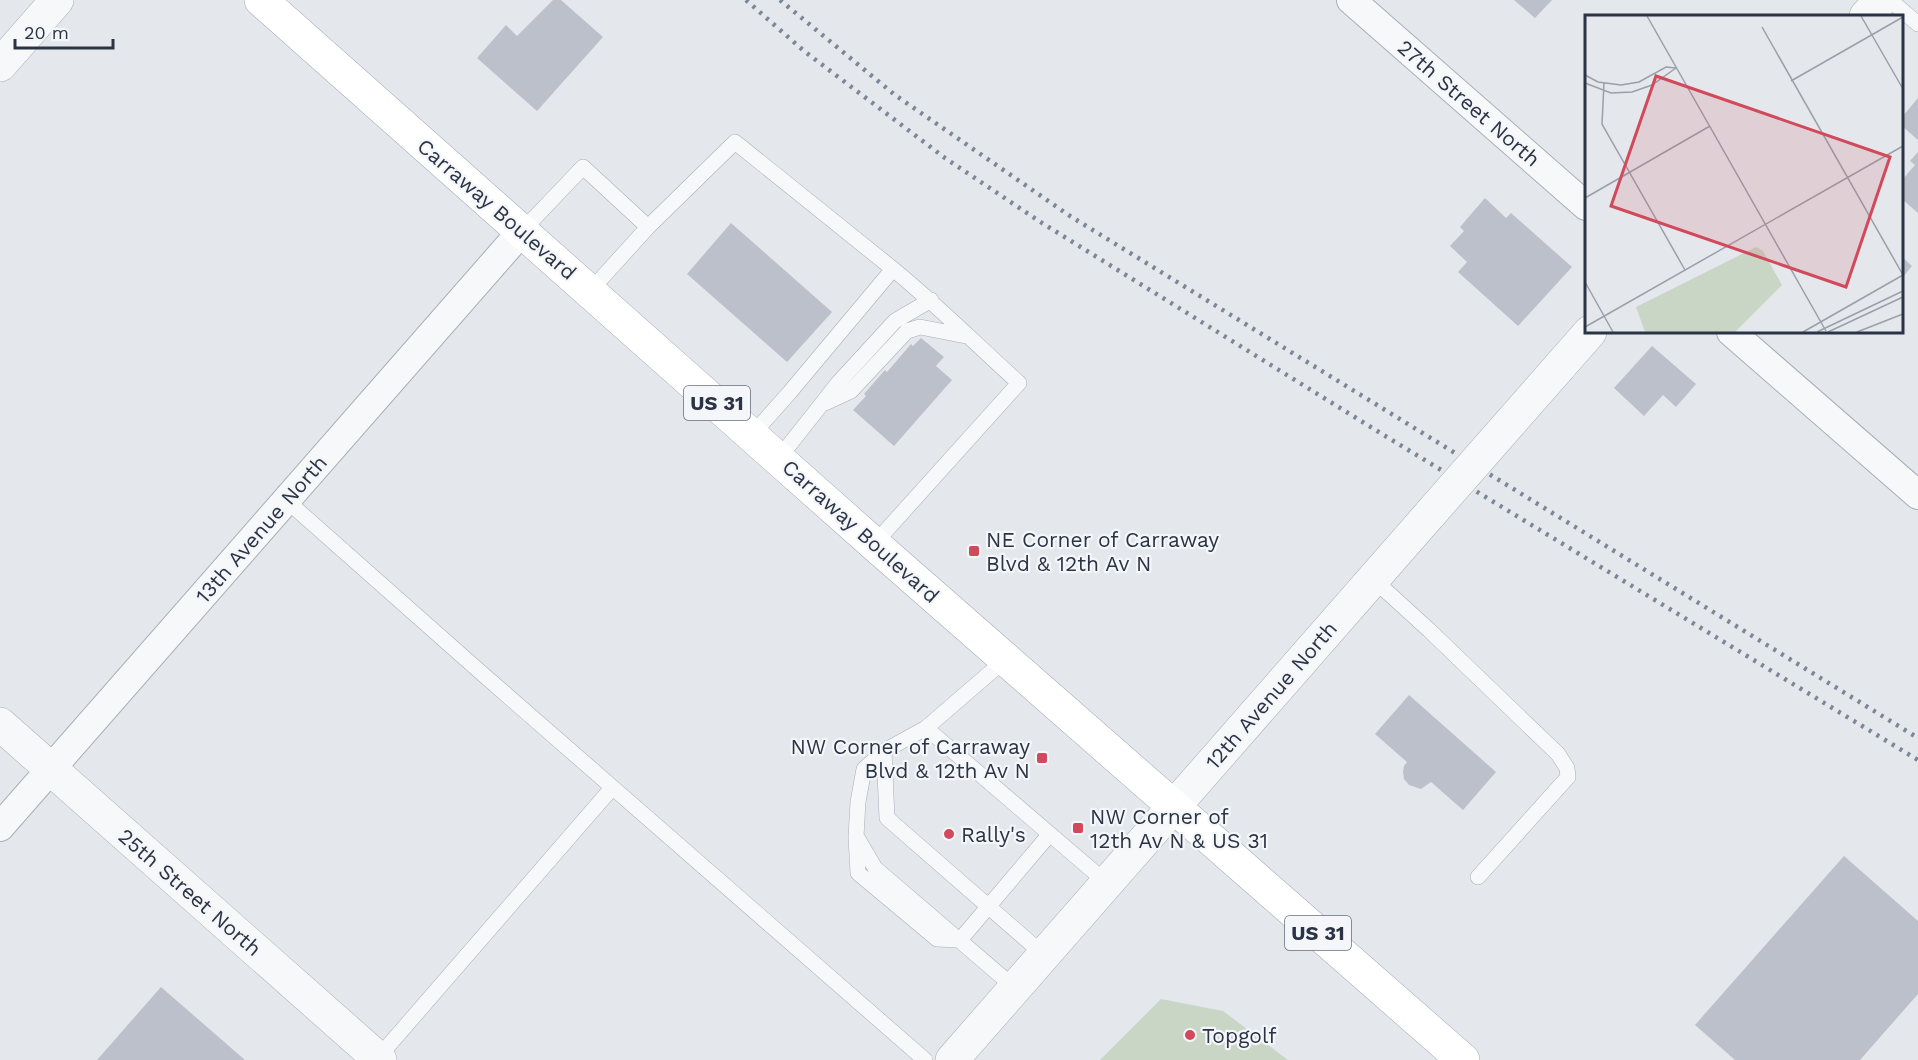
<svg xmlns="http://www.w3.org/2000/svg" width="1918" height="1060" font-family="'Work Sans',sans-serif">
	<style>
		.green { fill: #c9d6c5 }
		.building { fill: #bbc0ca }
		.lines { fill: none; stroke-linecap: round; stroke-linejoin: round }
		.service-casing { stroke: #a9aeb7; stroke-width: 16 }
		.minor-casing { stroke: #a9aeb7; stroke-width: 30 }
		.tertiary-casing { stroke: #a9aeb7; stroke-width: 34 }
		.primary-casing { stroke: #a3abb8; stroke-width: 34 }
		.service { stroke: #f7f8fa; stroke-width: 15 }
		.minor { stroke: #f7f8fa; stroke-width: 28 }
		.tertiary { stroke: #f7f8fa; stroke-width: 33 }
		.primary { stroke: #fff; stroke-width: 33 }
		.rail { stroke: #7d8696; stroke-width: 4.5; stroke-dasharray: 3 6; stroke-linecap: butt }
		.tertiary-bridge-casing { stroke: #a9aeb7; stroke-width: 34; stroke-linecap: butt }
		.tertiary-bridge { stroke: #f7f8fa; stroke-width: 33 }
		.poi-dot { fill: #d1495b; stroke: #f4f6f9; stroke-width: 2 }
		.labels { text-anchor: middle; dominant-baseline: central; stroke-width: 4.5; stroke-linejoin: round; paint-order: stroke }
		.shield { fill: #f4f6f9; stroke: #676e7b; stroke-width: 1.5 }
		.shield-label { font-size: 20px; font-weight: bold; fill: #2b3445 }
		.street-label { font-size: 21px; fill: #2b3445; stroke: #f4f6f9 }
		.poi-label { font-size: 21px; fill: #2b3445; stroke: #f4f6f9; text-anchor: start }
		.inset-road { fill: none; stroke: #9a9fa9; stroke-width: 1.5 }
		.view { fill: #d1495b; fill-opacity: 0.15; stroke: #d1495b; stroke-width: 3 }
		.inset-edge { fill: none; stroke: #2b3445; stroke-width: 3 }
	</style>
	<rect width="100%" height="100%" fill="#e4e7ec"/>
	<path class="green" d="M 1161,999 L 1223,1011 L 1288,1060 L 1100,1060 Z"/>
	<path class="building" d="M 553,0 L 561,0 L 603,37 L 537,111 L 477,58 L 506,25 L 517,36 Z
		M 1514,0 L 1552,0 L 1535,18 Z
		M 1918,98 L 1918,140 L 1902,126 L 1902,117 Z
		M 1918,152 L 1918,213 L 1902,199 L 1902,180 L 1915,165 L 1910,161 Z
		M 1485,198 L 1506,218 L 1511,213 L 1572,267 L 1518,326 L 1458,272 L 1467,262 L 1450,246 L 1464,231 L 1460,227 Z
		M 731,223 L 832,312 L 787,362 L 687,274 Z
		M 1902,257 L 1912,266 L 1902,278 Z
		M 921,338 L 944,357 L 936,366 L 952,380 L 894,446 L 853,410 L 866,396 L 864,394 L 885,370 L 887,372 L 911,344 L 913,346 Z
		M 1652,346 L 1696,384 L 1676,407 L 1663,395 L 1644,416 L 1614,388 Z
		M 1409,695 L 1496,772 L 1463,810 L 1431,782 L 1421,789 L 1409,785 L 1404,779 L 1403,772 L 1404,766 L 1407,762 L 1375,734 Z
		M 1844,856 L 1918,921 L 1918,994 L 1860,1060 L 1735,1060 L 1695,1025 Z
		M 161,987 L 245,1060 L 97,1060 Z"/>
	<g class="lines">
		<g class="service-casing">
			<path id="service" d="M 1890,0 L 1918,24
				M 522,231 L 583,167 L 648,227
				M 590,291 L 648,227 L 735,142 L 893,269 L 790,392 L 752,435
				M 825,403 L 851,391 L 907,331 L 920,327 L 966,336
				M 779,458 L 839,382 L 895,321 L 931,300
				M 286,500 L 486,677 L 925,1060
				M 874,544 L 1019,383 C 977,345 937,305 893,269
				M 1373,579 L 1429,630 L 1558,754 L 1567,768 L 1568,777 L 1478,877
				M 926,728 L 1107,883
				M 884,751 L 887,818 L 1044,955
				M 858,839 L 875,868 L 1015,988
				M 960,940 L 937,939 L 858,873 L 856,837 L 858,802 L 864,769 L 884,751 L 926,728 L 1006,659
				M 960,940 L 1049,835
				M 376,1060 L 612,788"/>
		</g>
		<g class="minor-casing">
			<path id="minor" d="M 1351,0 L 1586,206
				M 1731,332 L 1918,495
				M 0,827 L 522,231"/>
		</g>
		<g class="tertiary-casing">
			<path id="tertiary" d="M 1866,16 L 1881,0
				M 0,65 L 57,0
				M 1560,366 L 1590,332
				M 0,724 L 380,1060
				M 952,1060 L 1431,513"/>
		</g>
		<g class="primary-casing">
			<path id="primary" d="M 261,0 L 874,544 L 1463,1060"/>
		</g>
		<use href="#service" class="service"/>
		<use href="#minor" class="minor"/>
		<use href="#tertiary" class="tertiary"/>
		<use href="#primary" class="primary"/>
		<path class="rail" d="M 746,0 L 804,51 L 945,158 L 1042,223 L 1382,434 L 1918,760
			M 780,0 L 895,95 L 1070,216 L 1918,738"/>
		<g class="tertiary-bridge-casing">
			<path id="tertiary-bridge" d="M 1431,513 L 1560,366"/>
		</g>
		<use href="#tertiary-bridge" class="tertiary-bridge"/>
	</g>
	<g class="poi-dot">
		<rect x="968" y="545" width="12" height="12" rx="3"/>
		<rect x="1036" y="752" width="12" height="12" rx="3"/>
		<rect x="1072" y="822" width="12" height="12" rx="3"/>
		<circle cx="949" cy="834" r="6"/>
		<circle cx="1190" cy="1035" r="6"/>
	</g>
	<g class="labels">
		<g class="shield">
			<rect x="684" y="386" width="66" height="34" rx="4.5"/>
			<rect x="1285" y="916" width="66" height="34" rx="4.5"/>
		</g>
		<g class="shield-label">
			<text x="717" y="403">US 31</text>
			<text x="1318" y="933">US 31</text>
		</g>
		<g class="street-label">
			<text transform="translate(1469 103) rotate(41)">27th Street North</text>
			<text transform="translate(497 209) rotate(41)">Carraway Boulevard</text>
			<text transform="translate(261 529) rotate(-49)">13th Avenue North</text>
			<text transform="translate(861 531) rotate(42)">Carraway Boulevard</text>
			<text transform="translate(1271 695) rotate(-49)">12th Avenue North</text>
			<text transform="translate(190 892) rotate(41)">25th Street North</text>
		</g>
		<g class="poi-label">
			<text x="986" y="539">NE Corner of Carraway<tspan x="986" dy="24">Blvd &amp; 12th Av N</tspan></text>
			<text x="1030" y="746" text-anchor="end">NW Corner of Carraway<tspan x="1030" dy="24">Blvd &amp; 12th Av N</tspan></text>
			<text x="1090" y="816">NW Corner of<tspan x="1090" dy="24">12th Av N &amp; US 31</tspan></text>
			<text x="961" y="834">Rally's</text>
			<text x="1202" y="1035">Topgolf</text>
		</g>
	</g>
	<g transform="translate(1585 15)">
		<rect width="318" height="318" fill="#e4e7ec"/>
		<path d="M 171,232 L 178,236 L 197,270 L 150,317 L 60,317 L 51,292 Z" fill="#c9d6c5"/>
		<path class="inset-road" d="M 62,1 L 241,316M 276,1 L 318,74M 177,12 L 318,260M 0,60 L 13,67 L 36,70 L 54,67 L 81,52 L 91,53M 206,66 L 318,2M 0,68 L 26,78 L 47,77 L 67,70 L 91,53M 19,68 L 17,109 L 100,255M 0,183 L 125,111M 0,267 L 28,317M 0,312 L 318,131M 218,317 L 318,260M 232,317 L 318,276M 243,317 L 318,282M 272,317 L 318,299"/>
		<path class="view" d="M 71,61 L 305,142 L 261,272 L 26,191 Z"/>
		<rect width="318" height="318" class="inset-edge"/>
	</g>
	<path d="M15 39v9h98v-9" fill="none" stroke="#2b3445" stroke-width="3"/>
	<text x="24" y="39" font-size="18" fill="#2b3445" stroke="#f4f6f9" stroke-width="4.5" paint-order="stroke">20 m</text>
</svg>
